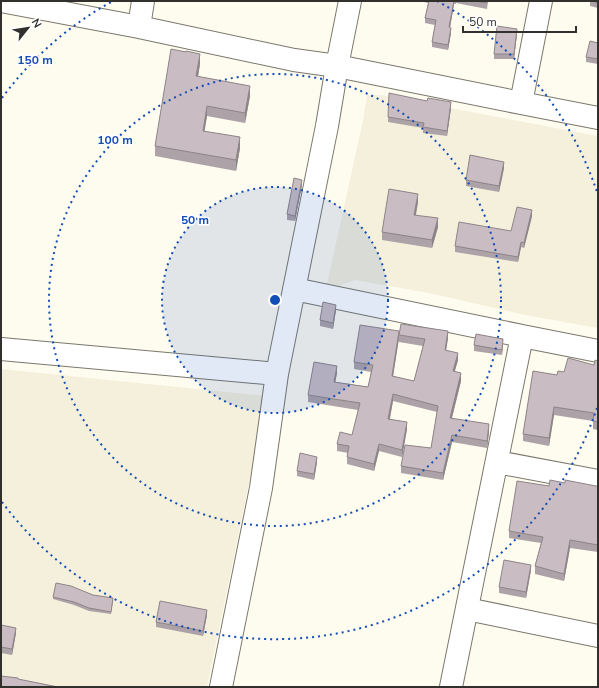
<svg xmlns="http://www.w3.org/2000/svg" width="599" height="688" font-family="'Nunito Sans',sans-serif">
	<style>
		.built { fill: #f5f0dc }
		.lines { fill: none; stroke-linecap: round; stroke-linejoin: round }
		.minor-casing { stroke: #7a786d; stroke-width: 24 }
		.minor { stroke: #fff; stroke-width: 22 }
		.wall { fill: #ada2a7 }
		.shaded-wall { fill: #8d8488 }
		.building { fill: #c9bcc2; stroke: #8d8488 }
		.ring { fill: none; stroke: #134db8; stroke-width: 2; stroke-dasharray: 2 4 }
		.centre { fill: #134db8; stroke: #fff; stroke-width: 2 }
		.ring-label { font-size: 12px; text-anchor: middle; font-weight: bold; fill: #134db8; stroke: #fff; stroke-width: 3; stroke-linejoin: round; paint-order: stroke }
	</style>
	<rect width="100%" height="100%" fill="#fefbef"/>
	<path class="built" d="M 367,95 L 381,95 L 598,136 L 598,328 L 525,315 L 429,293 L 355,280 L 338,286 L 327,284 L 363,121 Z
		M 1,369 L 267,396 L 207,687 L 1,687 Z"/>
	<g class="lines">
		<g class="minor-casing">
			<path id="minor" d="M 1,1 L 139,27 L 294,60 L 337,66 L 350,1
				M 139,27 L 143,1
				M 521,103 L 541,1
				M 294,289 L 522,336 L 598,351
				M 1,349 L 277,374
				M 497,462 L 598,481
				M 467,609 L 598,636
				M 221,687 L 261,488 L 277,374 L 327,126 L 337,66 L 521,103 L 598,118
				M 451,687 L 522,336"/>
		</g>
		<use href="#minor" class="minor"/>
	</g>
	<path class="wall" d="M 420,1 L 488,1 L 487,9 L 456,3 L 456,4 L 454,4 L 450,28 L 451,33 L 448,50 L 432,47 L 432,42 L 435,25 L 425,23 L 425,18 L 428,3 Z
		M 590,1 L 598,1 L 598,8 L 590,6 Z
		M 517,34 L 514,59 L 494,59 L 494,54 Z
		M 598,43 L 598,64 L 586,62 L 586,57 Z
		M 200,64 L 198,77 L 250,96 L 245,123 L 207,116 L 204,131 L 240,148 L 236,171 L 155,156 L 155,146 Z
		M 451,108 L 447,136 L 423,133 L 423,128 L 388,122 L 388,117 Z
		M 504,168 L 499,192 L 466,186 L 466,180 Z
		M 302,185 L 295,221 L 287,220 L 287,214 Z
		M 418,202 L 416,215 L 438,227 L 432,248 L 382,240 L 382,232 Z
		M 532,216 L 524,248 L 521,247 L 518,262 L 455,252 L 455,246 L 511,231 Z
		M 336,310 L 333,329 L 320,326 L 320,320 Z
		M 399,335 L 448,338 L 446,350 L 458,360 L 454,372 L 461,381 L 452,418 L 489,432 L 487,448 L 452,442 L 443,480 L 401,473 L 401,466 L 431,448 L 437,412 L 393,401 L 390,419 L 407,429 L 402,457 L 379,451 L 374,471 L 347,464 L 347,457 L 348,453 L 337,451 L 337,444 L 352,435 L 358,410 L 308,402 L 308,395 L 337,373 L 335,382 L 368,387 L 371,372 L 354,369 L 354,362 L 399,338 L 393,376 L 414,381 L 423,346 L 399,342 Z
		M 474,345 L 503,345 L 502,355 L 474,351 Z
		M 598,361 L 598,430 L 593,429 L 593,421 L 554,415 L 549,446 L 523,441 L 523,434 L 557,375 L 564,372 L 594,365 Z
		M 317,462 L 314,480 L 297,476 L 297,471 Z
		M 565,483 L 596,486 L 598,486 L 598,552 L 570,548 L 564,581 L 535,574 L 535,566 L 541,543 L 509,538 L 509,531 L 549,486 Z
		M 531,570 L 526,598 L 499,593 L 499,587 Z
		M 93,595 L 113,601 L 111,614 L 89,611 L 74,605 L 53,599 L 53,597 Z
		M 207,615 L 203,636 L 156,627 L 156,622 Z
		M 1,625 L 16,633 L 12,655 L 1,653 Z"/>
	<path class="shaded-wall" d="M 454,1 L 454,4 L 449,33 L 449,27 Z
		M 451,28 L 451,33 L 448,50 L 448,45 Z
		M 517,29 L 517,34 L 514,59 L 514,54 Z
		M 200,54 L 200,64 L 196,87 L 196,76 Z
		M 250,86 L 250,96 L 245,123 L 245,113 Z
		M 451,102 L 451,108 L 447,136 L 447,131 Z
		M 207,106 L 207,116 L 203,141 L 203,131 Z
		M 240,137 L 240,148 L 236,171 L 236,160 Z
		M 504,162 L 504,168 L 499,192 L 499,186 Z
		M 302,180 L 302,185 L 295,221 L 295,216 Z
		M 418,194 L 418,202 L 414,223 L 414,215 Z
		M 532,210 L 532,216 L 524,248 L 524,243 Z
		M 438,218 L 438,227 L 432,248 L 432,240 Z
		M 521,242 L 521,247 L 518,262 L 518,257 Z
		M 336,305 L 336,310 L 333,329 L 333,323 Z
		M 399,331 L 399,338 L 392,383 L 392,376 Z
		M 448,331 L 448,338 L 445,357 L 445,350 Z
		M 503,339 L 503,345 L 502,355 L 502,350 Z
		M 458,353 L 458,360 L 453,378 L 453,371 Z
		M 337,366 L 337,373 L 334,389 L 334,382 Z
		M 461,373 L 461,381 L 450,425 L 450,418 Z
		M 393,394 L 393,401 L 388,426 L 388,419 Z
		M 554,407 L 554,415 L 549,446 L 549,438 Z
		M 407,422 L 407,429 L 402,457 L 402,450 Z
		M 489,424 L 489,432 L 487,448 L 487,441 Z
		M 452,435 L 452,442 L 443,480 L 443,473 Z
		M 379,444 L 379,451 L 374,471 L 374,464 Z
		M 317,457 L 317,462 L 314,480 L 314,474 Z
		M 570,540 L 570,548 L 564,581 L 564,574 Z
		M 531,565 L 531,570 L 526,598 L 526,592 Z
		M 207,610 L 207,615 L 203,636 L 203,631 Z
		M 16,628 L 16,633 L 12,655 L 12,649 Z"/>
	<path class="building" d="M 429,1 L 454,1 L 449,27 L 451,28 L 448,45 L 432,42 L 436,20 L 425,18 Z
		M 474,1 L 487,1 L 487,3 Z
		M 592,1 L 598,1 L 598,3 Z
		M 497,26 L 517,29 L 514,54 L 494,54 Z
		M 590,41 L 598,43 L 598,59 L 586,57 Z
		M 171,49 L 186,52 L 186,51 L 200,54 L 196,76 L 250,86 L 245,113 L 207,106 L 203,131 L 240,137 L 236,160 L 155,146 Z
		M 389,93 L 427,101 L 428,98 L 451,102 L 447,131 L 423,127 L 424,123 L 388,117 Z
		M 470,155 L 504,162 L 499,186 L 466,180 Z
		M 294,178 L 302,180 L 295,216 L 287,214 Z
		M 389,189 L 418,194 L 414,215 L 438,218 L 432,240 L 382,232 Z
		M 517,207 L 532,210 L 524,243 L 521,242 L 518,257 L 455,246 L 459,222 L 511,231 Z
		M 323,302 L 336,305 L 333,323 L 320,320 Z
		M 401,324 L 448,331 L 445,350 L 458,353 L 453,371 L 461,373 L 450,418 L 489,424 L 487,441 L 452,435 L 443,473 L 401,466 L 405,445 L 431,448 L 438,406 L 393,394 L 388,419 L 407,422 L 402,450 L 379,444 L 374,464 L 347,457 L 349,446 L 337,444 L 340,432 L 352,435 L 360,403 L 308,395 L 314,362 L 337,366 L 334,382 L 368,387 L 373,365 L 354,362 L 360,325 L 399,331 L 392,376 L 414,381 L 425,339 L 399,335 Z
		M 476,334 L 503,339 L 502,350 L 474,345 Z
		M 568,358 L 594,365 L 595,360 L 598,361 L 598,422 L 593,421 L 594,413 L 554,407 L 549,438 L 523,434 L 533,371 L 557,375 L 558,371 L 564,372 Z
		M 300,453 L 317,457 L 314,474 L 297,471 Z
		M 550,480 L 565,483 L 565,480 L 596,486 L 598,486 L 598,545 L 570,540 L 564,574 L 535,566 L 543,537 L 509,531 L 517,481 L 549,486 Z
		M 504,560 L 531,565 L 526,592 L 499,587 Z
		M 56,583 L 71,586 L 93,595 L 113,598 L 111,612 L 89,608 L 74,602 L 53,597 Z
		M 160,601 L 207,610 L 203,631 L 156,622 Z
		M 1,625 L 16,628 L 12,649 L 1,647 Z
		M 1,676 L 18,678 L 18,679 L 58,687 L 1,687 Z"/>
	<circle cx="275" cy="300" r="113" fill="#134db8" fill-opacity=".12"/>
	<g class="ring">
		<circle cx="275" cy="300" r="113"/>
		<circle cx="275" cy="300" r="226"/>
		<path d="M597 408A340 340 0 0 1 2 502M2 98A340 340 0 0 1 113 1M437 1A340 340 0 0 1 597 192"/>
	</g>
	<circle cx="275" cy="300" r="6" class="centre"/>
	<g class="ring-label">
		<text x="35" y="64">150 m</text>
		<text x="115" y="144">100 m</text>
		<text x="195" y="224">50 m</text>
	</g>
	<rect width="599" height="688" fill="none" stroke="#31302c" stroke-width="4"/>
	<g transform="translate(28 28) rotate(60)" stroke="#ffffff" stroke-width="3" paint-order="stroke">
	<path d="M0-3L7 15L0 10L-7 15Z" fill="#31302c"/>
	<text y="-6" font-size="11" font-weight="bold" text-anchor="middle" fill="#31302c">N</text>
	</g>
	<path d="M463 26v6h113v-6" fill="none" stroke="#31302c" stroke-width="2"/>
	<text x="469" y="26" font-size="12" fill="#31302c" stroke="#ffffff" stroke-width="3" paint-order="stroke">50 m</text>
</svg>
